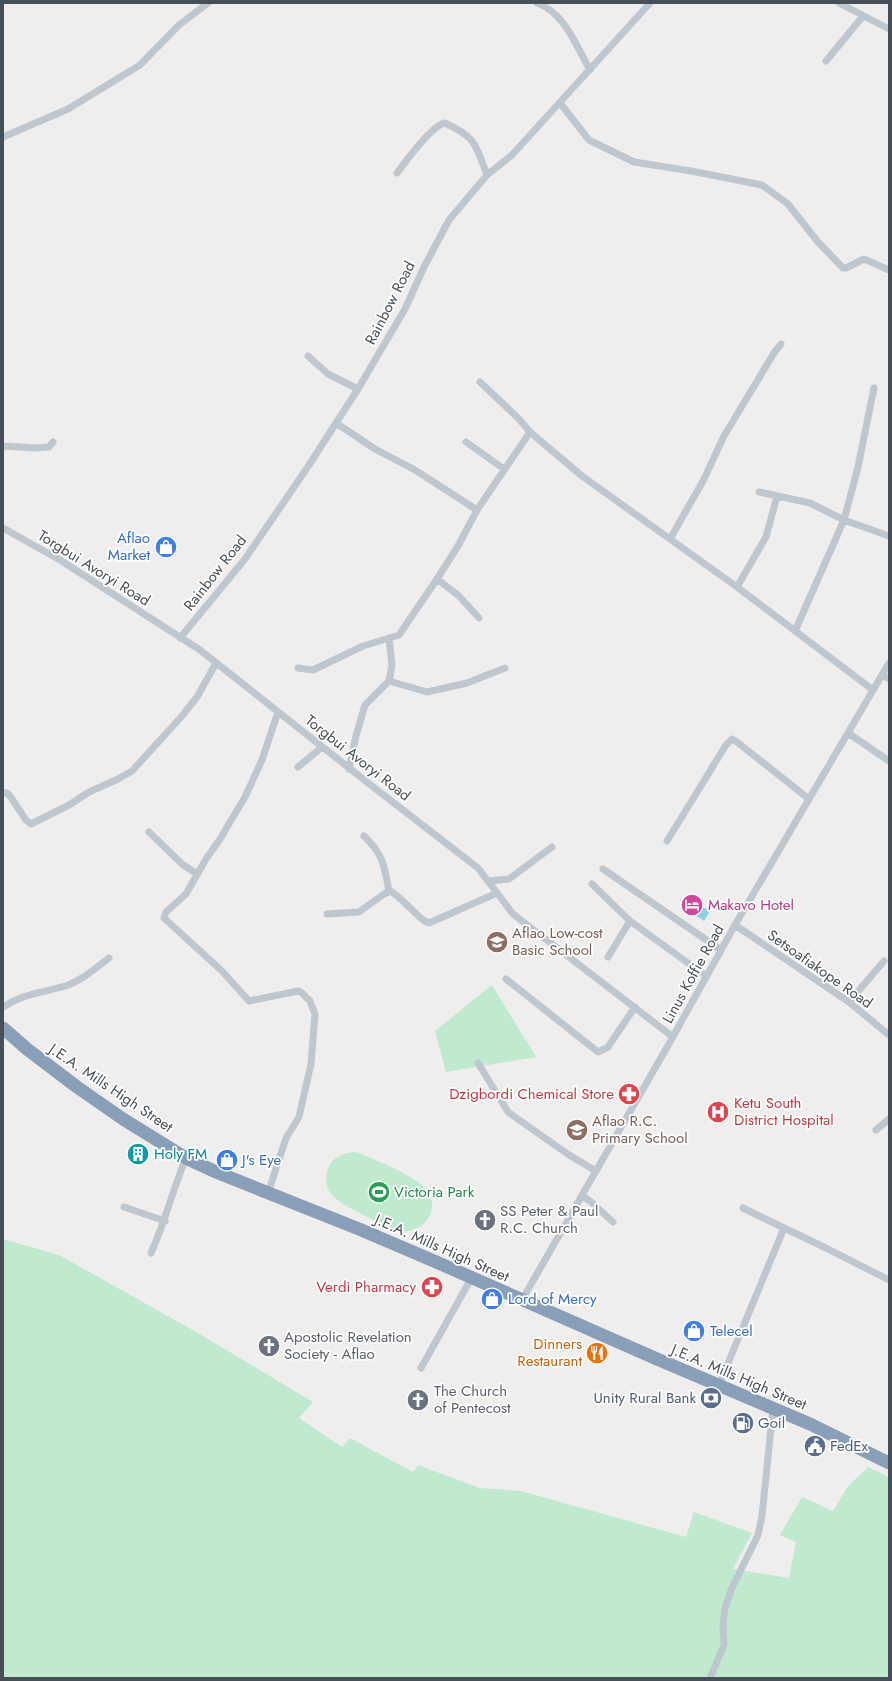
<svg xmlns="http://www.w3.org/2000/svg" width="892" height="1681" font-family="Jost,sans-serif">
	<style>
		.green { fill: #bfead0 }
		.water { fill: #8fd1e4 }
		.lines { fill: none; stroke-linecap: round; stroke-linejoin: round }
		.street { stroke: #bfc7ce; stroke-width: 7 }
		.highway { stroke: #899fb8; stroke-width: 13 }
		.labels { text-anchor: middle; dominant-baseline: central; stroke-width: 3.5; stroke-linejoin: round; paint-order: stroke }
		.street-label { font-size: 15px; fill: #475059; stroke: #fff }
		.shop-label { font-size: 15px; fill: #366cbe; stroke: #fff; text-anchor: start }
		.hotel-label { font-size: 15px; fill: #b23c85; stroke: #fff; text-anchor: start }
		.education-label { font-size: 15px; fill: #785e54; stroke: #fff; text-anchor: start }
		.health-label { font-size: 15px; fill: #be3a42; stroke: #fff; text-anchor: end }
		.culture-label { font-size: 15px; fill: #0d838f; stroke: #fff; text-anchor: start }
		.leisure-label { font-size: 15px; fill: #27864d; stroke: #fff; text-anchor: start }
		.worship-label { font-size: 15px; fill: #5b616d; stroke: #fff; text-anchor: start }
		.food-label { font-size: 15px; fill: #c56008; stroke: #fff; text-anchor: end }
		.service-label { font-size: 15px; fill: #4e5e75; stroke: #fff; text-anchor: start }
	</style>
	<rect width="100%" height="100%" fill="#f0eded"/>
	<path class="green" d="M 492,985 L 536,1057 L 446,1072 L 435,1031 Z
		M 354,1152 C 368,1155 415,1177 424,1187 C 445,1208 422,1238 395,1230 C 385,1227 340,1204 334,1197 C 326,1190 325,1179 328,1169 C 332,1157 343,1153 354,1152 Z
		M 3,1239 L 59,1255 L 198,1333 L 313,1402 L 299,1418 L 342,1447 L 350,1438 L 413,1472 L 418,1465 L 480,1488 L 521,1491 L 686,1537 L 694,1512 L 752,1533 L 733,1569 L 789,1578 L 796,1542 L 780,1535 L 802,1497 L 833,1511 L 848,1486 L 868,1467 L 889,1477 L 889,1678 L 3,1678 Z"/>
	<path class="water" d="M 701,906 L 710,911 L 704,921 L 695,915 Z"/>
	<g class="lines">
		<path class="street" d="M 537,3 C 564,12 577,47 590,70
			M 839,3 L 889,29
			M 826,61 L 863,16
			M 560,103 L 589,140 L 634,162 L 691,171 L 762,185 L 788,204 L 818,242 L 843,268 L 846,268 L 864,259 L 889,270
			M 3,137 L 68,109 L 140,65 L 179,25 L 208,3
			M 397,173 C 406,161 432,125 445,123 C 477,138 475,144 487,175
			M 308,356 L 328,374 L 358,389
			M 480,382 L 518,418 L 530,432 L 582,476 L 737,587 L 873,690
			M 336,423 L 375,449 L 415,470 L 477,510
			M 466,442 L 504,469
			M 3,446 L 36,448 L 49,447 L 53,442
			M 759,492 L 810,503 L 844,520 L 889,536
			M 3,528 L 60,560 L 200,650 L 363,779 L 478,868 L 513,914 L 673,1037
			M 670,539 L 703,481 L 724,436 L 774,353 L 781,344
			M 437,579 L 459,596 L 479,618
			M 737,587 L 766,537 L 777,496
			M 795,631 L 844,520 L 858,467 L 874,388
			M 180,638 L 245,559 L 309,465 L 358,389 L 405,309 L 424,267 L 449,220 L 487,175 L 512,155 L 650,3
			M 298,668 L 313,670 L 363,646 L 399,635 L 437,579 L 458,546 L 477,510 L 530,432
			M 882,675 L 889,679
			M 389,681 L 392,665 L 389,638
			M 848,733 L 889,761
			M 298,767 L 322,747
			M 349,769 L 356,736 L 365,705 L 389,681 L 427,692 L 467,683 L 505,668
			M 3,793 L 7,793 L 10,796 L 26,820 L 31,824 L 69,805 L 89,792 L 118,779 L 132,771 L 182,716 L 197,697 L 216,663
			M 149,832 L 182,864 L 197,874
			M 364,836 C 384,855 384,866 389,891
			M 667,841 L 726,745 L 732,739 L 737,742 L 809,799
			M 603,869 L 721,950
			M 488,881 L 509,879 L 552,847
			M 592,884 L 630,921 L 706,976
			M 327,914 L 359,912 L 384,894 L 390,891 C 401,896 421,922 429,923 L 497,893
			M 735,925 L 849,1002 L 889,1035
			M 608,957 L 630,921
			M 506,979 L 598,1052 L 608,1047 L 635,1007
			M 849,1002 L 884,961
			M 3,1007 C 24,993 42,993 65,986 C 81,981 96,968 109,958
			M 478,1063 L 508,1112 L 569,1155 L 596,1171
			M 876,1130 L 889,1119
			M 268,1193 L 286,1138 L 299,1117 L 311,1064 L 315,1014 L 310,1001 L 302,993 L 298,991 L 249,1001 L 222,971 L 164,918 L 166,912 L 186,894 L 206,859 L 220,839 L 245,797 L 262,760 L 278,712
			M 582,1196 L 590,1201 L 613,1222
			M 124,1207 L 165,1221
			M 743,1208 L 784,1228
			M 151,1253 C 165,1222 173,1189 186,1158
			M 522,1300 L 670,1042 L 735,925 L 889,663
			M 421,1368 L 472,1277
			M 719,1385 L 784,1228 L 826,1248 L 889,1280
			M 710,1678 L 724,1645 L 723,1625 L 725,1608 L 732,1588 L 758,1535 L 762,1516 L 773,1408"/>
		<path class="highway" d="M 3,1028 L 27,1049 L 77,1087 L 123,1119 L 186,1158 L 216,1172 L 359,1229 L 434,1261 L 657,1359 L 810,1424 L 889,1463"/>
	</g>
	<defs>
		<g id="shop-disc" transform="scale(1.15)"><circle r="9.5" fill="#3f7fe0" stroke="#fff"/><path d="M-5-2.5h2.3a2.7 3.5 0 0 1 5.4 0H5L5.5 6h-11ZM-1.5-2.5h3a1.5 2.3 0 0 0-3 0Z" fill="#fff"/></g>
		<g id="hotel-disc" transform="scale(1.15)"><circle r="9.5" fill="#d1479c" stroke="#fff"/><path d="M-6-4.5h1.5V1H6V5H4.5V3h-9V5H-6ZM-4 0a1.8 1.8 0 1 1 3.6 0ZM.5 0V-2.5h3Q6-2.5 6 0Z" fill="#fff"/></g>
		<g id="school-disc" transform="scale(1.15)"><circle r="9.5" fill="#8d6e63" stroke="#fff"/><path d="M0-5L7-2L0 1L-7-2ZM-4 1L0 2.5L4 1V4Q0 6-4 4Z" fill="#fff"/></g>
		<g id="pharmacy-disc" transform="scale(1.15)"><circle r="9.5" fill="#e0444e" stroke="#fff"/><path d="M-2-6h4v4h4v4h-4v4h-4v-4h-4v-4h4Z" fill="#fff"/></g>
		<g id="hospital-disc" transform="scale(1.15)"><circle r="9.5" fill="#e0444e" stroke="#fff"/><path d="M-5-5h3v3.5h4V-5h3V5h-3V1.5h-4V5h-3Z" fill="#fff"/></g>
		<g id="building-disc" transform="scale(1.15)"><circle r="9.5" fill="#0f9aa8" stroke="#fff"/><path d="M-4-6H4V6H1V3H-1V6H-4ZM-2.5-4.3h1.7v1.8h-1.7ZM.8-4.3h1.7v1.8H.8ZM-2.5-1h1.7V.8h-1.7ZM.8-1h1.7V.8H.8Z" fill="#fff"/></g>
		<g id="stadium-disc" transform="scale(1.15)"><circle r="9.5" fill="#2e9e5b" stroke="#fff"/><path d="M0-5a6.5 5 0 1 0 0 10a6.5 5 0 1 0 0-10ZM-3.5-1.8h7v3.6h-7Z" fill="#fff"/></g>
		<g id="church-disc" transform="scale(1.15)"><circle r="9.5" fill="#6b7280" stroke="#fff"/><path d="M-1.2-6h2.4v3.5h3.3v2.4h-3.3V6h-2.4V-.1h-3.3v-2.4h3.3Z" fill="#fff"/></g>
		<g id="restaurant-disc" transform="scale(1.15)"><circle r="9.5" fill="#e8710a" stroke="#fff"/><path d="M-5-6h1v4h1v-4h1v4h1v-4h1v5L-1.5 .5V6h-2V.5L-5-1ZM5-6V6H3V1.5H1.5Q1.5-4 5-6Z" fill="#fff"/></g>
		<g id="bank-disc" transform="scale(1.15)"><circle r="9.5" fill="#5c6f8a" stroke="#fff"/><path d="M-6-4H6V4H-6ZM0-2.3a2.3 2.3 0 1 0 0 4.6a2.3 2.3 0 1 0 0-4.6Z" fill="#fff"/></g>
		<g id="fuel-disc" transform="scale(1.15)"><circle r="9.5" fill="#5c6f8a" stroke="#fff"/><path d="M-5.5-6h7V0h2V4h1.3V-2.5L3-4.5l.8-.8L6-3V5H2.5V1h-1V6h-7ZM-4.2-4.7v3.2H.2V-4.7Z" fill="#fff"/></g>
		<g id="civic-disc" transform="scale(1.15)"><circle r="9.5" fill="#5c6f8a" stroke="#fff"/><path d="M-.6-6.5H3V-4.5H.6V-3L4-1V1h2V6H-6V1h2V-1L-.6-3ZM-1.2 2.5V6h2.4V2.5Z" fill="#fff"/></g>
	</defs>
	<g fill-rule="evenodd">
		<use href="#shop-disc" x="166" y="547"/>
		<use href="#hotel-disc" x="692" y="905"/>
		<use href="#school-disc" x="497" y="942"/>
		<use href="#pharmacy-disc" x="629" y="1094"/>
		<use href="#hospital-disc" x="718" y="1112"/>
		<use href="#school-disc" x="577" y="1130"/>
		<use href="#building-disc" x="138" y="1154"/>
		<use href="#shop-disc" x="227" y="1160"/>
		<use href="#stadium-disc" x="379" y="1192"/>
		<use href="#church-disc" x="485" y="1220"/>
		<use href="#pharmacy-disc" x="432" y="1287"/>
		<use href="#shop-disc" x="492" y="1299"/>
		<use href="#shop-disc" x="694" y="1331"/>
		<use href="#church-disc" x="269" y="1346"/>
		<use href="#restaurant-disc" x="597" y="1353"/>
		<use href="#bank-disc" x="711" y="1398"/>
		<use href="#church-disc" x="418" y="1400"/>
		<use href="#fuel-disc" x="743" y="1423"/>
		<use href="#civic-disc" x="815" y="1446"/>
	</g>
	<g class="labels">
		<g class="street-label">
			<text transform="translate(390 303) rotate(-63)">Rainbow Road</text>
			<text transform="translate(94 568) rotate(32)">Torgbui Avoryi Road</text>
			<text transform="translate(215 573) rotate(-52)">Rainbow Road</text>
			<text transform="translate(358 758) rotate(38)">Torgbui Avoryi Road</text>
			<text transform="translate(820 969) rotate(35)">Setsoafiakope Road</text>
			<text transform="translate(693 974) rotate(-61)">Linus Koffie Road</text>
			<text transform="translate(111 1088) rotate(34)">J.E.A. Mills High Street</text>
			<text transform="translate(442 1248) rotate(24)">J.E.A. Mills High Street</text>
			<text transform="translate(739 1377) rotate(23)">J.E.A. Mills High Street</text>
		</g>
		<g class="shop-label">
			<text x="150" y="538" text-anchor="end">Aflao<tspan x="150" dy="17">Market</tspan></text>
			<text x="242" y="1160">J's Eye</text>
			<text x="508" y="1299">Lord of Mercy</text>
			<text x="710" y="1331">Telecel</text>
		</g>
		<g class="hotel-label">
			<text x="708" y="905">Makavo Hotel</text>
		</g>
		<g class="education-label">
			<text x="512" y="933">Aflao Low-cost<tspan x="512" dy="17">Basic School</tspan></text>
			<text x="592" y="1121">Aflao R.C.<tspan x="592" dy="17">Primary School</tspan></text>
		</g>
		<g class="health-label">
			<text x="614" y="1094">Dzigbordi Chemical Store</text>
			<text x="734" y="1103" text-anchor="start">Ketu South<tspan x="734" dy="17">District Hospital</tspan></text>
			<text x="416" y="1287">Verdi Pharmacy</text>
		</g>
		<g class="culture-label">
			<text x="154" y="1154">Holy FM</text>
		</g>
		<g class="leisure-label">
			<text x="394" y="1192">Victoria Park</text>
		</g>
		<g class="worship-label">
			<text x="500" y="1211">SS Peter &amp; Paul<tspan x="500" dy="17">R.C. Church</tspan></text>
			<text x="284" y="1337">Apostolic Revelation<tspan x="284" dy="17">Society - Aflao</tspan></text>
			<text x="434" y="1391">The Church<tspan x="434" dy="17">of Pentecost</tspan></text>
		</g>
		<g class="food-label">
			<text x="582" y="1344">Dinners<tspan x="582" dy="17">Restaurant</tspan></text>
		</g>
		<g class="service-label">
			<text x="696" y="1398" text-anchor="end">Unity Rural Bank</text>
			<text x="758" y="1423">Goil</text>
			<text x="830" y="1446">FedEx</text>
		</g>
	</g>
	<rect width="892" height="1681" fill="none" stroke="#475059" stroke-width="8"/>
</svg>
